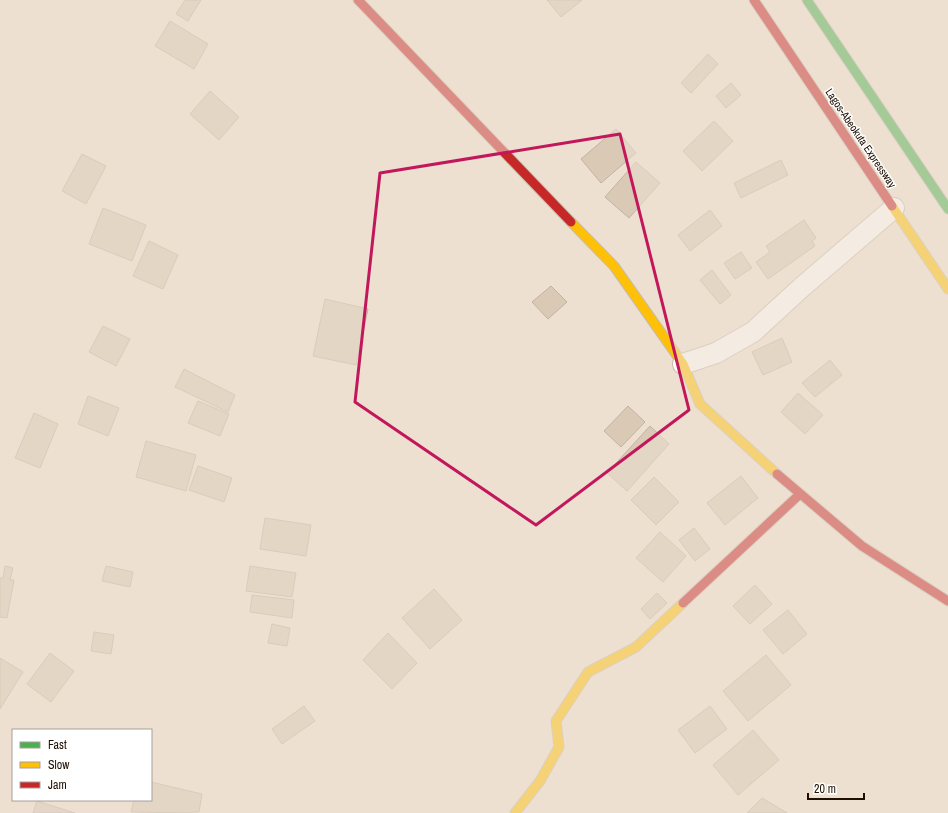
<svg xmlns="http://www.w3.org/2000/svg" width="948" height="813" font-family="'Archivo Narrow',sans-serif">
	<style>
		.building { fill: #dac9b4; stroke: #c1b3a4 }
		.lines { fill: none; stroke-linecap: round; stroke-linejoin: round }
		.street-casing { stroke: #c9bbab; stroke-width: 22 }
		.fast-casing { stroke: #c9bbab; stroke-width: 11 }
		.slow-casing { stroke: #c9bbab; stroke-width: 11 }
		.jam-casing { stroke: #c9bbab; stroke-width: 11 }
		.street { stroke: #fcfaf8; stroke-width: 20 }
		.fast { stroke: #4caf50; stroke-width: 9 }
		.slow { stroke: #ffc107; stroke-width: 9 }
		.jam { stroke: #c62828; stroke-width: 9 }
		.marked { fill: none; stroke: #c2185b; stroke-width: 3; stroke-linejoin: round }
		.labels { text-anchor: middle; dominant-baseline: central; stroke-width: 3; stroke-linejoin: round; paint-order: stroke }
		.street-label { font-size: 11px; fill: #1e0f00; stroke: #fff }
	</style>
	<rect width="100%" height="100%" fill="#ede0d1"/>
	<path class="building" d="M 185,0 L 201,0 L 188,21 L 176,14 Z
		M 547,0 L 582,0 L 561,17 Z
		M 170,21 L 208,44 L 194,69 L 155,46 Z
		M 708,54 L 718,64 L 691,93 L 681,83 Z
		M 731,83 L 741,95 L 726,108 L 716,96 Z
		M 210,91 L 239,117 L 219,140 L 190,114 Z
		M 714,121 L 733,141 L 702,171 L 683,151 Z
		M 616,129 L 636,153 L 601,183 L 581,159 Z
		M 82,154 L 106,166 L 86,204 L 62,191 Z
		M 781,160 L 788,175 L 741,198 L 734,183 Z
		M 636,162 L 660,183 L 629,218 L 605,197 Z
		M 103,208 L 146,225 L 132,261 L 89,244 Z
		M 710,210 L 722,226 L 690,251 L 678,235 Z
		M 804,220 L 816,238 L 812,241 L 815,246 L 768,279 L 756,262 L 770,252 L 766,246 Z
		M 149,241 L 178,255 L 163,289 L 133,276 Z
		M 741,252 L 752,268 L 735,279 L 724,263 Z
		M 712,270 L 731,295 L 720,304 L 700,280 Z
		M 551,286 L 567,302 L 548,319 L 532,302 Z
		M 325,299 L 368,309 L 356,365 L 313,356 Z
		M 103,326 L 130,339 L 116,366 L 89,352 Z
		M 782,338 L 792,362 L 763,375 L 752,352 Z
		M 830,360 L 842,375 L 815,397 L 802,383 Z
		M 184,369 L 235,395 L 228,412 L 175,387 Z
		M 798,393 L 823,415 L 805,434 L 781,412 Z
		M 88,396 L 119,408 L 108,436 L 78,424 Z
		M 198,401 L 229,414 L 220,436 L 188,423 Z
		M 628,406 L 645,422 L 621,447 L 604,431 Z
		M 34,413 L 58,424 L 40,468 L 15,458 Z
		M 650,426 L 669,444 L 627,491 L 607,473 Z
		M 146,441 L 196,455 L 186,491 L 136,477 Z
		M 198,466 L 232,478 L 224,502 L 189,490 Z
		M 741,476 L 758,498 L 725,525 L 707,503 Z
		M 654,477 L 679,502 L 656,525 L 631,500 Z
		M 265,518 L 311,525 L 306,556 L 260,549 Z
		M 694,528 L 710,549 L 695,561 L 679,540 Z
		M 660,532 L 686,556 L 663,582 L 636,558 Z
		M 5,566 L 13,568 L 10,580 L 14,580 L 7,618 L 0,617 L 0,578 L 3,578 Z
		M 106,566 L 133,572 L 130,587 L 102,581 Z
		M 250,566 L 296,573 L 292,597 L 246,591 Z
		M 755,585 L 772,604 L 750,624 L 733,606 Z
		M 434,589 L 462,620 L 430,649 L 402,618 Z
		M 657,593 L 667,603 L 650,619 L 641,609 Z
		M 252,595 L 294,600 L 292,618 L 250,612 Z
		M 788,610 L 807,634 L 783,654 L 763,630 Z
		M 272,624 L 290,628 L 287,646 L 268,643 Z
		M 94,632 L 114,635 L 111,654 L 91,651 Z
		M 388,633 L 417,663 L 392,689 L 363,660 Z
		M 50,653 L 74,671 L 51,702 L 27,684 Z
		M 766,655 L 791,685 L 748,721 L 723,691 Z
		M 0,658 L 23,672 L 0,709 Z
		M 304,706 L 315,721 L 282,744 L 272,729 Z
		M 710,706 L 727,729 L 695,753 L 678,730 Z
		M 753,730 L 779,760 L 738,795 L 713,765 Z
		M 151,782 L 202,794 L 199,812 L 192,812 L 192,813 L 131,812 L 134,800 L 151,800 Z
		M 762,798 L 787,813 L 747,813 Z
		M 37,801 L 75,813 L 33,813 Z"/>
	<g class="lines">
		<g class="street-casing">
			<path id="street" d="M 683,364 L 716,353 L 753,332 L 802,287 L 894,208"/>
		</g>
		<g class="fast-casing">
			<path id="fast" d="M 807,0 L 948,209"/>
		</g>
		<g class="slow-casing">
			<path id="slow" d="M 892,206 L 948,289
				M 571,222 L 614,266 L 683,364 L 700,404 L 777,474
				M 515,813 L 540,781 L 559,747 L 556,721 L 588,672 L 636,647 L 683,603"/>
		</g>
		<g class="jam-casing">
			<path id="jam" d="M 358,0 L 571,222
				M 754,0 L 892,206
				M 777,474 L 862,546 L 948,601
				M 683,603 L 800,494"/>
		</g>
		<use href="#street" class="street"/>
		<use href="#fast" class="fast"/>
		<use href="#slow" class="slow"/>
		<use href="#jam" class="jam"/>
	</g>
	<path d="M0 0H948V813H0ZM 620,134 L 689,410 L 536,525 L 355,402 L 380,173 Z" fill="#ede0d1" fill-opacity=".55" fill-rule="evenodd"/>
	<path class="marked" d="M 620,134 L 689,410 L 536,525 L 355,402 L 380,173 Z"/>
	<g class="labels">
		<g class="street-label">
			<text transform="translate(861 138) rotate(56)">Lagos-Abeokuta Expressway</text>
		</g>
	</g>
	<rect x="12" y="729" width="140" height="72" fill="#ffffff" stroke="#a59f99"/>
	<rect x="20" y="742" width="20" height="6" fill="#4caf50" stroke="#a59f99"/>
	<text x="48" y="749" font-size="12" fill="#1e0f00">Fast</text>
	<rect x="20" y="762" width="20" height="6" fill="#ffc107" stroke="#a59f99"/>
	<text x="48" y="769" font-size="12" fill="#1e0f00">Slow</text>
	<rect x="20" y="782" width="20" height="6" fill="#c62828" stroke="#a59f99"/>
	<text x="48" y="789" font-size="12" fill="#1e0f00">Jam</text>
	<path d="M808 793v6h56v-6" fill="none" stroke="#1e0f00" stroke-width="2"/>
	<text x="814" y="793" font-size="12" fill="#1e0f00" stroke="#ffffff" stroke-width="3" paint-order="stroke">20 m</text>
</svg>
